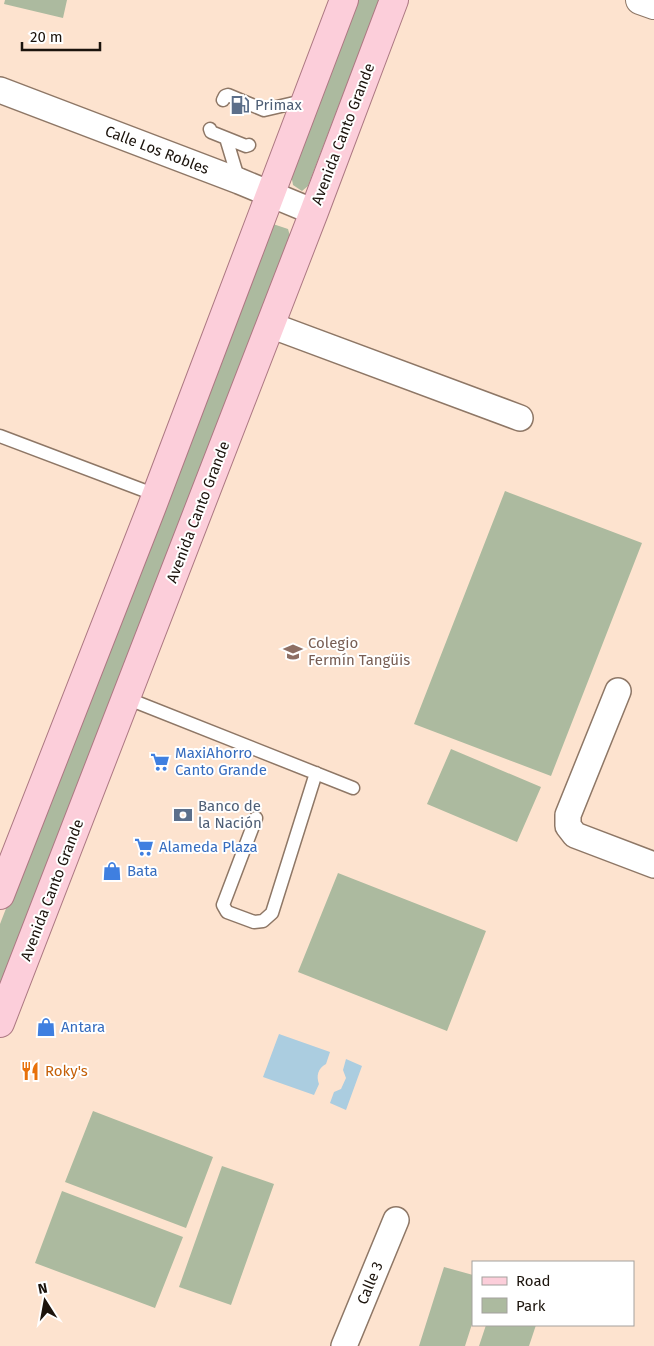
<svg xmlns="http://www.w3.org/2000/svg" width="654" height="1346" font-family="'Fira Sans',sans-serif">
	<style>
		.green { fill: #acba9f }
		.water { fill: #abcde0 }
		.lines { fill: none; stroke-linecap: round; stroke-linejoin: round }
		.lane-casing { stroke: #8e7766; stroke-width: 15 }
		.street-casing { stroke: #8e7766; stroke-width: 28 }
		.secondary-casing { stroke: #8e7766; stroke-width: 30 }
		.primary-casing { stroke: #ac7882; stroke-width: 30 }
		.lane { stroke: #fff; stroke-width: 12 }
		.street { stroke: #fff; stroke-width: 25 }
		.secondary { stroke: #fff; stroke-width: 28 }
		.primary { stroke: #fcceda; stroke-width: 28 }
		.labels { text-anchor: middle; dominant-baseline: central; stroke-width: 4; stroke-linejoin: round; paint-order: stroke }
		.service-label { font-size: 15px; fill: #4e5e75; stroke: #fff; text-anchor: start }
		.street-label { font-size: 15px; fill: #1b130c; stroke: #fff }
		.education-label { font-size: 15px; fill: #785e54; stroke: #fff; text-anchor: start }
		.shop-label { font-size: 15px; fill: #366cbe; stroke: #fff; text-anchor: start }
		.food-label { font-size: 15px; fill: #c56008; stroke: #fff; text-anchor: start }
	</style>
	<rect width="100%" height="100%" fill="#fde3cf"/>
	<path class="green" d="M 5,0 L 67,0 L 63,18 L 4,4 Z
		M 355,0 L 379,0 L 308,186 L 302,191 L 293,185 L 291,174 Z
		M 273,224 L 288,229 L 290,236 L 0,988 L 0,924 L 269,228 Z
		M 505,491 L 642,543 L 551,776 L 414,724 Z
		M 451,749 L 541,787 L 517,842 L 427,804 Z
		M 338,873 L 486,931 L 447,1031 L 298,972 Z
		M 93,1111 L 213,1157 L 186,1228 L 65,1182 Z
		M 222,1166 L 274,1184 L 231,1305 L 179,1287 Z
		M 62,1191 L 183,1237 L 155,1308 L 35,1263 Z
		M 444,1267 L 473,1275 L 473,1321 L 465,1346 L 419,1346 Z
		M 486,1325 L 536,1325 L 529,1346 L 479,1346 Z"/>
	<path class="water" d="M 279,1034 L 330,1052 L 326,1064 C 318,1068 316,1076 319,1084 L 314,1095 L 263,1077 Z
		M 346,1059 L 362,1066 L 346,1110 L 330,1103 L 334,1092 L 341,1089 L 346,1078 L 343,1070 Z"/>
	<g class="lines">
		<g class="lane-casing">
			<path id="lane" d="M 223,100 L 225,96 L 228,95 L 264,110 L 307,100
				M 210,129 L 211,132 L 246,146 L 249,145
				M 226,138 L 239,181
				M 0,436 L 156,495
				M 126,698 L 353,788
				M 256,818 L 223,905 L 227,912 L 254,922 L 263,921 L 272,913 L 316,773"/>
		</g>
		<g class="street-casing">
			<path id="street" d="M 0,90 L 239,181 L 314,212
				M 270,325 L 520,418
				M 618,691 L 568,815 L 568,826 L 575,835 L 654,865
				M 344,1346 L 396,1220"/>
		</g>
		<g class="secondary-casing">
			<path id="secondary" d="M 640,0 L 654,5"/>
		</g>
		<g class="primary-casing">
			<path id="primary" d="M 0,895 L 151,509 L 344,0
				M 0,1023 L 314,212 L 394,0"/>
		</g>
		<use href="#lane" class="lane"/>
		<use href="#street" class="street"/>
		<use href="#secondary" class="secondary"/>
		<use href="#primary" class="primary"/>
	</g>
	<defs>
		<g id="fuel-bare" transform="scale(1.5)"><path d="M-5.5-6h7V0h2V4h1.3V-2.5L3-4.5l.8-.8L6-3V5H2.5V1h-1V6h-7ZM-4.2-4.7v3.2H.2V-4.7Z" fill="#5c6f8a" stroke="#fff" stroke-width="2.5" paint-order="stroke"/></g>
		<g id="school-bare" transform="scale(1.5)"><path d="M0-5L7-2L0 1L-7-2ZM-4 1L0 2.5L4 1V4Q0 6-4 4Z" fill="#8d6e63" stroke="#fff" stroke-width="2.5" paint-order="stroke"/></g>
		<g id="supermarket-bare" transform="scale(1.5)"><path d="M-6-5.5h2.5l.6 2H6L4.5 2H-2.5L-4.4-4H-6ZM-1.5 3.2a1.3 1.3 0 1 0 .1 0ZM3 3.2a1.3 1.3 0 1 0 .1 0Z" fill="#3f7fe0" stroke="#fff" stroke-width="2.5" paint-order="stroke"/></g>
		<g id="bank-bare" transform="scale(1.5)"><path d="M-6-4H6V4H-6ZM0-2.3a2.3 2.3 0 1 0 0 4.6a2.3 2.3 0 1 0 0-4.6Z" fill="#5c6f8a" stroke="#fff" stroke-width="2.5" paint-order="stroke"/></g>
		<g id="shop-bare" transform="scale(1.5)"><path d="M-5-2.5h2.3a2.7 3.5 0 0 1 5.4 0H5L5.5 6h-11ZM-1.5-2.5h3a1.5 2.3 0 0 0-3 0Z" fill="#3f7fe0" stroke="#fff" stroke-width="2.5" paint-order="stroke"/></g>
		<g id="restaurant-bare" transform="scale(1.5)"><path d="M-5-6h1v4h1v-4h1v4h1v-4h1v5L-1.5 .5V6h-2V.5L-5-1ZM5-6V6H3V1.5H1.5Q1.5-4 5-6Z" fill="#e8710a" stroke="#fff" stroke-width="2.5" paint-order="stroke"/></g>
	</defs>
	<g fill-rule="evenodd">
		<use href="#fuel-bare" x="240" y="105"/>
		<use href="#school-bare" x="293" y="652"/>
		<use href="#supermarket-bare" x="160" y="762"/>
		<use href="#bank-bare" x="183" y="815"/>
		<use href="#supermarket-bare" x="144" y="847"/>
		<use href="#shop-bare" x="112" y="871"/>
		<use href="#shop-bare" x="46" y="1027"/>
		<use href="#restaurant-bare" x="30" y="1071"/>
	</g>
	<g class="labels">
		<g class="service-label">
			<text x="255" y="105">Primax</text>
			<text x="198" y="806">Banco de<tspan x="198" dy="17">la Nación</tspan></text>
		</g>
		<g class="street-label">
			<text transform="translate(343 134) rotate(-69)">Avenida Canto Grande</text>
			<text transform="translate(157 150) rotate(21)">Calle Los Robles</text>
			<text transform="translate(198 512) rotate(-69)">Avenida Canto Grande</text>
			<text transform="translate(52 890) rotate(-69)">Avenida Canto Grande</text>
			<text transform="translate(370 1283) rotate(-68)">Calle 3</text>
		</g>
		<g class="education-label">
			<text x="308" y="643">Colegio<tspan x="308" dy="17">Fermín Tangüis</tspan></text>
		</g>
		<g class="shop-label">
			<text x="175" y="753">MaxiAhorro<tspan x="175" dy="17">Canto Grande</tspan></text>
			<text x="159" y="847">Alameda Plaza</text>
			<text x="127" y="871">Bata</text>
			<text x="61" y="1027">Antara</text>
		</g>
		<g class="food-label">
			<text x="45" y="1071">Roky's</text>
		</g>
	</g>
	<rect x="472" y="1261" width="162" height="65" fill="#ffffff" stroke="#a4a19e"/>
	<rect x="482" y="1277" width="25" height="8" fill="#fcceda" stroke="#a4a19e"/>
	<text x="516" y="1286" font-size="15" fill="#1b130c">Road</text>
	<rect x="482" y="1298" width="25" height="15" fill="#acba9f" stroke="#a4a19e"/>
	<text x="516" y="1311" font-size="15" fill="#1b130c">Park</text>
	<g transform="translate(45 1301) rotate(349)" stroke="#ffffff" stroke-width="4" paint-order="stroke">
	<path d="M0-4L9 19L0 12L-9 19Z" fill="#1b130c"/>
	<text y="-8" font-size="14" font-weight="bold" text-anchor="middle" fill="#1b130c">N</text>
	</g>
	<path d="M22 42v8h78v-8" fill="none" stroke="#1b130c" stroke-width="2.5"/>
	<text x="30" y="42" font-size="15" fill="#1b130c" stroke="#ffffff" stroke-width="4" paint-order="stroke">20 m</text>
</svg>
